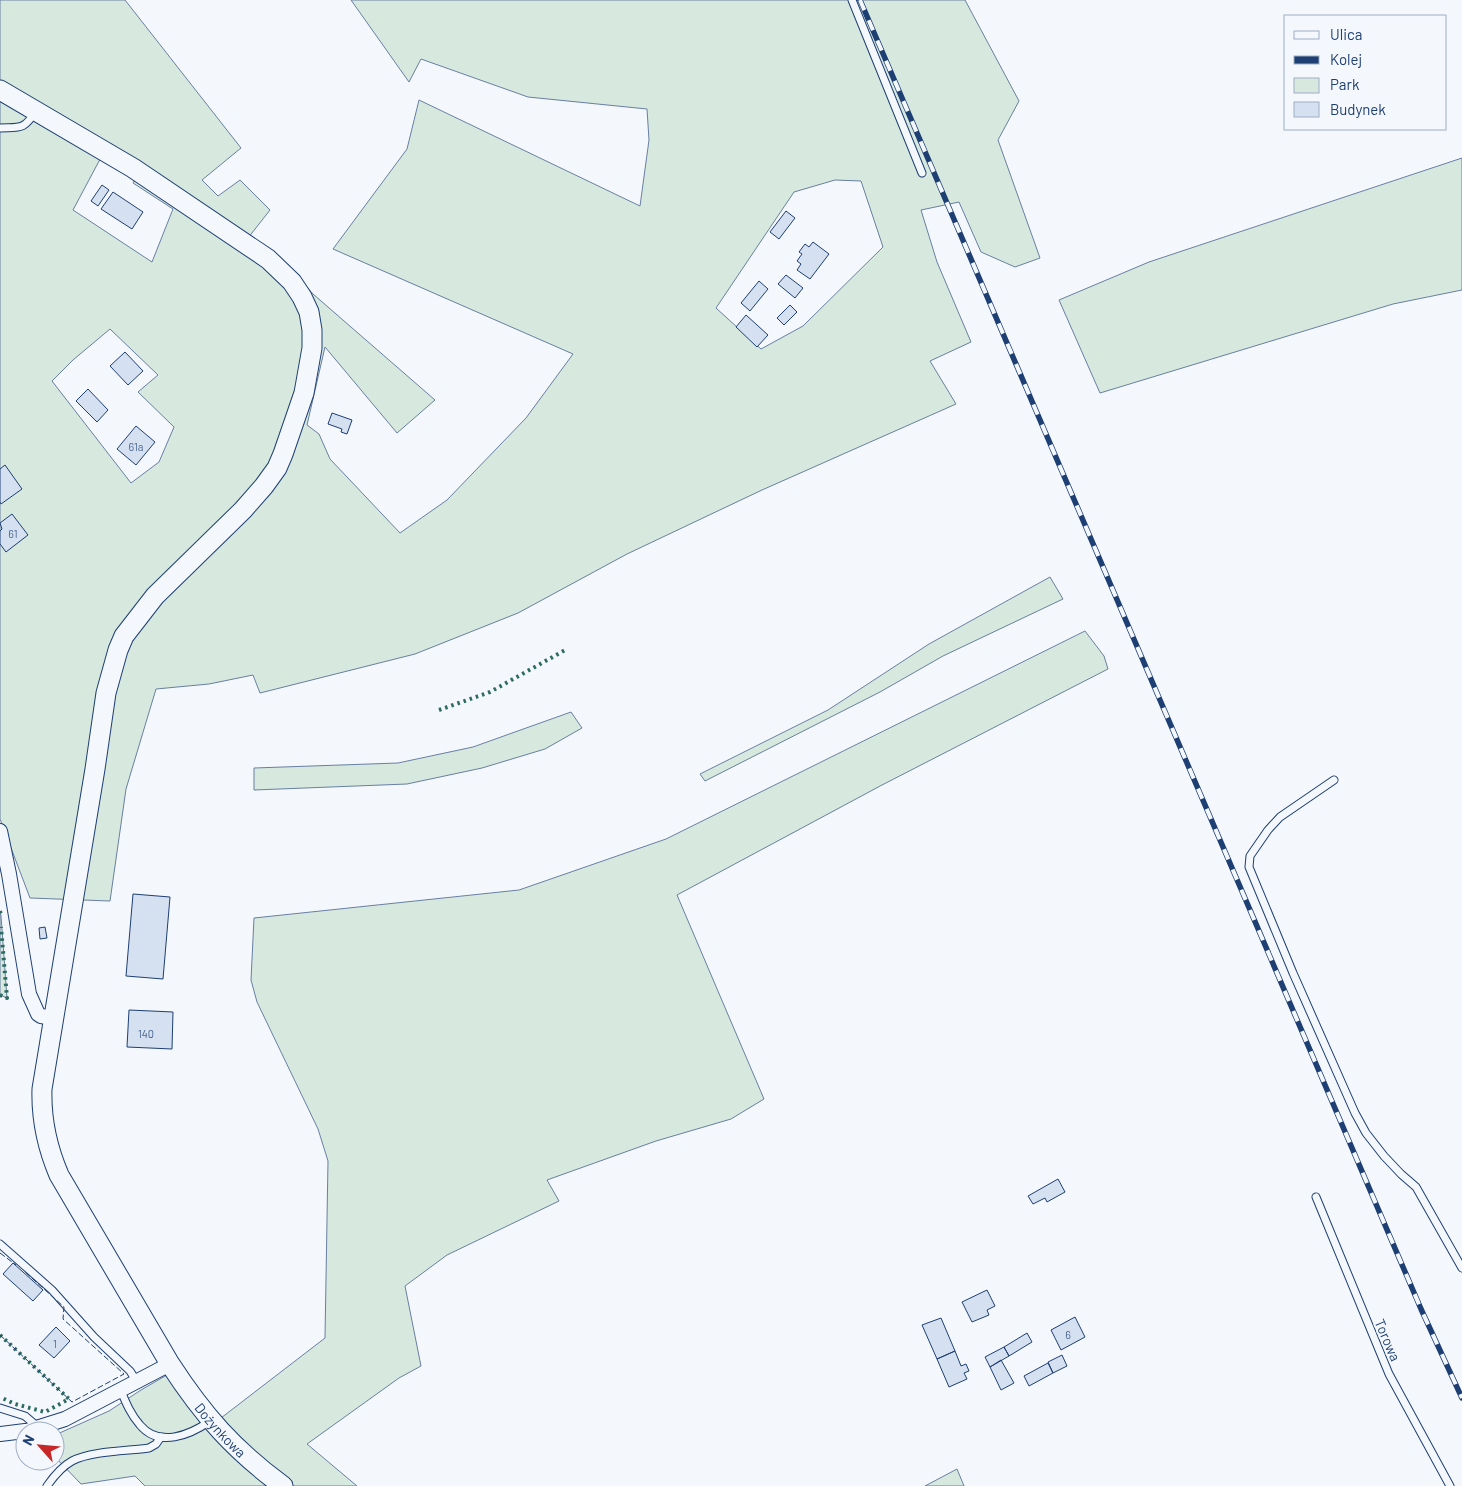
<svg xmlns="http://www.w3.org/2000/svg" width="1462" height="1486" font-family="Barlow,sans-serif">
	<style>
		.green { fill: #d7e8df; stroke: #687fa3; fill-rule: evenodd }
		.building { fill: #d5e0f0; stroke: #1d3f73 }
		.lines { fill: none; stroke-linecap: round; stroke-linejoin: round }
		.lane-casing { stroke: #1d3f73; stroke-width: 9 }
		.street-casing { stroke: #1d3f73; stroke-width: 16 }
		.secondary-casing { stroke: #1d3f73; stroke-width: 21 }
		.lane { stroke: #f4f7fb; stroke-width: 7 }
		.street { stroke: #f4f7fb; stroke-width: 14 }
		.secondary { stroke: #f4f7fb; stroke-width: 19 }
		.rail-casing { stroke: #1d3f73; stroke-width: 5.5 }
		.rail { stroke: #f4f7fb; stroke-width: 4; stroke-dasharray: 11; stroke-linecap: butt }
		.hedge { stroke: #2c6c60; stroke-width: 4; stroke-dasharray: 2.5 4; stroke-linecap: butt }
		.fence { stroke: #1d3f73; stroke-width: 1; stroke-dasharray: 6 2.5; stroke-linecap: butt }
		.labels { text-anchor: middle; dominant-baseline: central; stroke-width: 4; stroke-linejoin: round; paint-order: stroke }
		.number-label { font-size: 11px; fill: #4b6792 }
		.street-label { font-size: 14px; fill: #1d3f73; stroke: #f4f7fb }
	</style>
	<rect width="100%" height="100%" fill="#f4f7fb"/>
	<path class="green" d="M 0,0 L 125,0 L 241,148 L 202,180 L 218,196 L 240,180 L 270,210 L 248,238 L 287,265 L 313,294 L 435,400 L 397,433 L 325,347 L 307,425 L 319,434 L 330,459 L 400,533 L 447,500 L 526,418 L 573,354 L 333,249 L 407,149 L 419,100 L 640,206 L 649,140 L 647,109 L 528,97 L 421,59 L 409,82 L 351,0 L 965,0 L 1019,101 L 998,140 L 1040,258 L 1015,267 L 981,252 L 959,202 L 921,210 L 937,262 L 971,342 L 930,361 L 956,404 L 762,490 L 627,554 L 518,613 L 415,654 L 260,693 L 253,675 L 209,684 L 156,689 L 126,789 L 110,901 L 30,898 L 0,819 ZM 106,148 L 140,170 L 133,183 L 173,209 L 152,262 L 73,210 ZM 835,180 L 861,181 L 883,247 L 803,326 L 761,349 L 716,308 L 794,192 ZM 110,329 L 158,375 L 138,392 L 174,427 L 159,462 L 131,483 L 52,381 L 73,360 Z
		M 1462,158 L 1462,290 L 1393,304 L 1100,393 L 1059,300 L 1149,262 Z
		M 1050,577 L 1063,599 L 943,656 L 880,692 L 705,781 L 700,774 L 828,710 L 929,644 Z
		M 1085,631 L 1104,656 L 1108,669 L 882,785 L 677,895 L 764,1099 L 731,1119 L 656,1141 L 547,1180 L 559,1201 L 447,1255 L 405,1286 L 421,1366 L 399,1378 L 307,1444 L 357,1486 L 145,1486 L 135,1476 L 81,1484 L 55,1457 L 55,1435 L 109,1411 L 141,1390 L 179,1368 L 221,1418 L 325,1338 L 328,1161 L 318,1129 L 257,1002 L 251,980 L 254,918 L 519,890 L 666,839 Z
		M 571,712 L 582,728 L 545,749 L 482,768 L 407,784 L 254,790 L 254,768 L 398,763 L 473,747 Z
		M 0,911 L 1,916 L 7,998 L 0,995 Z
		M 957,1469 L 964,1486 L 925,1486 Z"/>
	<path class="building" d="M 102,185 L 109,190 L 98,206 L 91,201 Z
		M 113,192 L 143,212 L 132,229 L 101,209 Z
		M 786,211 L 795,218 L 779,239 L 770,232 Z
		M 813,242 L 829,254 L 810,279 L 797,270 L 801,264 L 797,261 L 802,254 L 799,252 L 805,244 L 809,247 Z
		M 786,275 L 803,288 L 795,298 L 778,284 Z
		M 759,281 L 768,289 L 750,311 L 741,303 Z
		M 790,305 L 797,312 L 784,325 L 777,318 Z
		M 746,315 L 768,335 L 757,347 L 736,327 Z
		M 125,352 L 143,371 L 128,385 L 110,366 Z
		M 88,389 L 108,410 L 97,422 L 76,401 Z
		M 332,413 L 352,420 L 347,434 L 341,432 L 342,429 L 328,424 Z
		M 136,426 L 155,442 L 136,465 L 117,449 Z
		M 5,465 L 22,489 L 1,504 L 0,502 L 0,469 Z
		M 12,514 L 28,535 L 6,552 L 0,544 L 0,531 L 2,529 L 0,523 Z
		M 133,894 L 170,897 L 163,979 L 126,976 Z
		M 45,927 L 47,938 L 40,939 L 39,928 Z
		M 129,1010 L 173,1012 L 172,1049 L 127,1047 Z
		M 1058,1179 L 1065,1192 L 1047,1202 L 1045,1198 L 1033,1204 L 1028,1196 Z
		M 13,1263 L 43,1290 L 33,1301 L 3,1274 Z
		M 987,1290 L 995,1306 L 987,1310 L 989,1315 L 972,1322 L 962,1302 Z
		M 1075,1317 L 1085,1337 L 1061,1350 L 1051,1330 Z
		M 941,1318 L 955,1351 L 937,1359 L 922,1325 Z
		M 56,1327 L 70,1341 L 54,1358 L 39,1345 Z
		M 1027,1333 L 1032,1342 L 1009,1356 L 1004,1347 Z
		M 1004,1347 L 1009,1356 L 990,1367 L 985,1357 Z
		M 955,1351 L 961,1366 L 966,1364 L 969,1371 L 964,1373 L 967,1379 L 949,1387 L 937,1359 Z
		M 1062,1355 L 1067,1366 L 1053,1373 L 1048,1362 Z
		M 1001,1360 L 1014,1383 L 1001,1390 L 990,1367 Z
		M 1048,1363 L 1053,1373 L 1029,1386 L 1024,1376 Z"/>
	<g class="lines">
		<g class="lane-casing">
			<path id="lane" d="M 852,0 L 922,173
				M 0,128 C 20,127 24,130 35,112
				M 1334,780 L 1280,817 L 1268,830 L 1250,856 L 1249,867 L 1293,973 L 1355,1113 L 1366,1133 L 1384,1156 L 1401,1174 L 1416,1187 L 1462,1268
				M 1316,1197 L 1389,1374 L 1450,1486
				M 0,1244 L 52,1290 L 94,1337 L 130,1371 L 137,1382
				M 121,1391 C 126,1403 131,1415 140,1425 C 159,1448 190,1435 210,1421
				M 0,1408 L 25,1416 L 39,1428
				M 47,1486 C 54,1476 61,1467 72,1461 C 91,1451 127,1451 149,1448 L 156,1444 L 161,1437"/>
		</g>
		<g class="street-casing">
			<path id="street" d="M 0,831 L 9,874 L 29,994 L 38,1014 L 41,1016 L 53,1018
				M 27,1431 L 65,1419 L 170,1364
				M 0,1434 L 25,1431"/>
		</g>
		<g class="secondary-casing">
			<g id="secondary">
				<path id="s1" d="M 0,90 L 133,168 L 268,259 L 292,282 L 302,297 L 309,312 L 312,330 L 312,348 L 304,393 L 283,454 L 277,468 L 264,486 L 243,510 L 155,596 L 124,636 L 118,650 L 106,693 L 95,769 L 42,1089 C 41,1120 47,1147 59,1175 L 170,1364 C 203,1415 234,1450 283,1486"/>
			</g>
		</g>
		<use href="#lane" class="lane"/>
		<use href="#street" class="street"/>
		<use href="#secondary" class="secondary"/>
		<g class="rail-casing">
			<path id="rail" d="M 860,0 L 1421,1309 L 1462,1398"/>
		</g>
		<use href="#rail" class="rail"/>
		<path class="hedge" d="M 439,710 L 490,692 L 567,649
			M 0,911 L 1,916
			M 0,995 L 7,998 L 1,927
			M 0,1335 L 69,1399 L 45,1412 L 15,1404 L 0,1397"/>
		<path class="fence" d="M 0,1253 L 16,1265
			M 0,1335 L 72,1402 L 124,1374 L 63,1319 L 64,1307 L 24,1271"/>
	</g>
	<g class="labels">
		<g class="number-label">
			<text x="136" y="446">61a</text>
			<text x="13" y="533">61</text>
			<text x="146" y="1033">140</text>
			<text x="1068" y="1334">6</text>
			<text x="55" y="1343">1</text>
		</g>
		<g class="street-label">
			<text transform="translate(1388 1340) rotate(67)">Torowa</text>
			<text stroke="none"><textPath href="#s1" startOffset="1626">Dożynkowa</textPath></text>
		</g>
	</g>
	<rect x="1284" y="15" width="162" height="115" fill="#f4f7fb" stroke="#9eadc5"/>
	<rect x="1294" y="31" width="25" height="8" fill="#f4f7fb" stroke="#9eadc5"/>
	<text x="1330" y="40" font-size="15" fill="#1d3f73">Ulica</text>
	<rect x="1294" y="56" width="25" height="8" fill="#1d3f73" stroke="#9eadc5"/>
	<text x="1330" y="65" font-size="15" fill="#1d3f73">Kolej</text>
	<rect x="1294" y="78" width="25" height="15" fill="#d7e8df" stroke="#9eadc5"/>
	<text x="1330" y="90" font-size="15" fill="#1d3f73">Park</text>
	<rect x="1294" y="102" width="25" height="15" fill="#d5e0f0" stroke="#9eadc5"/>
	<text x="1330" y="115" font-size="15" fill="#1d3f73">Budynek</text>
	<g transform="translate(40 1446) rotate(297)"><circle r="24" fill="#f4f7fb" stroke="#9eadc5"/>
	<path d="M0-4L9 19L0 12L-9 19Z" fill="#c62828"/>
	<text y="-8" font-size="14" font-weight="bold" text-anchor="middle" fill="#1d3f73">N</text>
	</g>
</svg>
